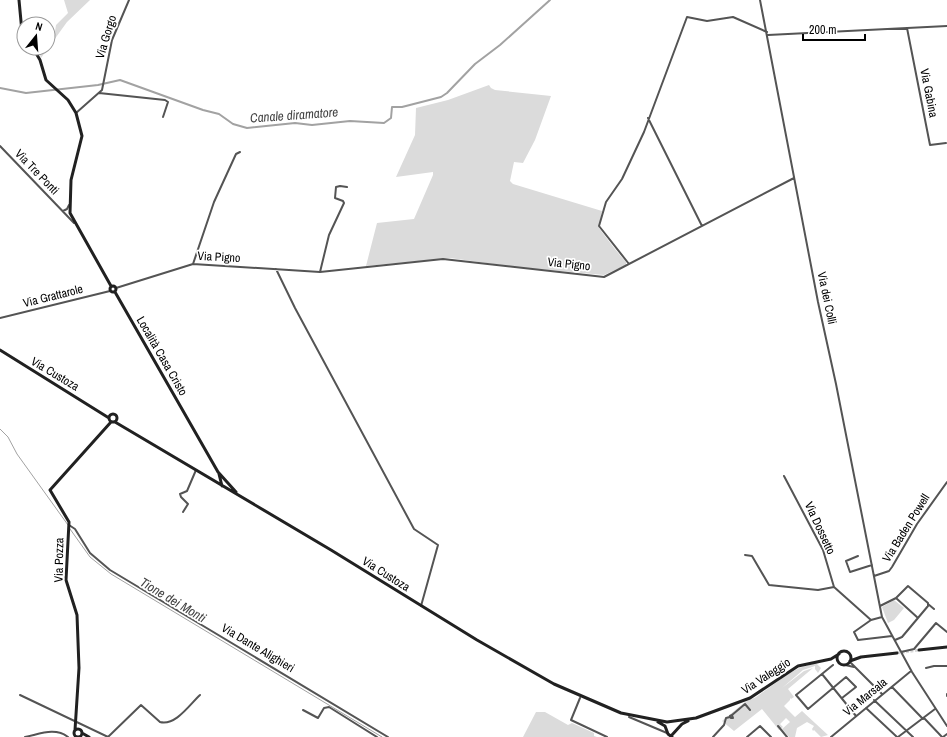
<svg xmlns="http://www.w3.org/2000/svg" width="947" height="737" font-family="'Archivo Narrow',sans-serif">
	<style>
		.green { fill: #dbdbdb }
		.lines { fill: none; stroke-linecap: round; stroke-linejoin: round }
		.stream { stroke: #a2a2a2; stroke-width: 1 }
		.canal { stroke: #a2a2a2; stroke-width: 2 }
		.secondary-tunnel { stroke: #d9d9d9; stroke-width: 3; stroke-dasharray: 3 1.5; stroke-linecap: butt }
		.street { stroke: #545454; stroke-width: 2 }
		.secondary { stroke: #212121; stroke-width: 3 }
		.labels { text-anchor: middle; dominant-baseline: central; stroke-width: 3.5; stroke-linejoin: round; paint-order: stroke }
		.street-label { font-size: 12px; fill: #000; stroke: #fff }
		.water-label { font-size: 13px; font-style: italic; fill: #434343; stroke: #fff }
	</style>
	<rect width="100%" height="100%" fill="#fff"/>
	<path class="green" d="M 64,0 L 90,0 L 67,22 L 41,58 L 40,55 L 48,48 L 54,38 L 56,25 L 68,13 Z
		M 489,85 L 491,88 L 495,90 L 551,96 L 535,140 L 523,163 L 514,162 L 510,181 L 513,184 L 602,211 L 599,228 C 608,240 616,251 626,262 L 626,265 L 604,275 L 515,267 L 450,258 L 366,266 L 377,223 L 414,219 L 433,175 L 433,172 L 396,177 L 415,135 L 416,108 L 448,100 Z
		M 894,600 L 904,608 L 894,620 L 888,623 L 882,607 Z
		M 816,663 L 821,668 L 818,673 L 815,669 L 815,666 L 803,670 L 782,688 L 804,671 L 813,668 L 788,689 L 794,697 L 791,699 L 790,698 L 790,700 L 784,706 L 795,717 L 802,711 L 828,735 L 821,737 L 814,730 L 813,731 L 812,729 L 814,726 L 807,722 L 797,728 L 795,737 L 789,737 L 782,729 L 790,722 L 786,718 L 780,724 L 783,727 L 779,730 L 762,709 L 734,731 L 722,721 L 745,702 L 756,697 L 788,674 L 799,668 Z
		M 536,712 L 545,712 L 568,725 L 572,723 L 594,733 L 594,736 L 597,737 L 523,737 Z"/>
	<g class="lines">
		<path class="stream" d="M 0,429 L 8,437 L 17,454 L 68,525
			M 70,529 L 90,557 L 111,574 L 382,737"/>
		<path class="canal" d="M 0,88 L 26,93 L 98,85 L 120,80 L 203,110 L 219,114 L 233,124 L 247,128 L 295,123 L 312,125 L 350,121 L 384,123 L 391,118 L 392,107 L 402,107 L 441,97 L 447,93 L 475,64 L 500,45 L 550,0"/>
		<path class="secondary-tunnel" d="M 897,653 L 919,650"/>
		<path class="street" d="M 760,0 L 818,302 L 836,384 L 882,617 L 912,672 L 947,726
			M 907,28 L 930,145 L 946,143
			M 768,35 L 947,26
			M 99,93 L 165,100 L 168,102 L 163,117
			M 76,113 L 102,90 L 112,40 L 129,0
			M 648,118 L 702,226
			M 0,146 L 74,223
			M 63,211 L 67,209 L 69,205
			M 193,264 L 214,202 L 236,154 L 240,152
			M 629,264 L 599,226 L 606,202 L 622,179 L 644,132 L 687,17 L 707,21 L 733,17 L 767,32
			M 276,269 L 295,308 L 414,529 L 438,545 L 421,606
			M 320,272 L 329,235 L 344,203 L 343,201 L 335,198 L 336,187 L 340,186 L 347,187
			M 116,288 L 193,264 L 320,272 L 443,259 L 604,277 L 794,178
			M 0,318 L 110,291
			M 784,476 L 823,550 L 834,587 L 871,620
			M 183,512 L 188,504 L 181,497 L 180,494 L 187,491 L 196,470
			M 69,525 L 75,529 L 90,553 L 110,570 L 388,737
			M 745,555 L 752,556 L 769,585 L 818,590 L 834,587
			M 858,556 L 846,561 L 850,572 L 872,565
			M 874,576 L 889,571 L 892,567 L 917,524 L 947,482
			M 896,598 L 918,618
			M 928,604 L 934,609
			M 880,606 L 896,598 L 908,586 L 928,603 L 928,606 L 902,637 L 895,640
			M 882,617 L 871,620 L 854,632 L 858,640 L 892,636
			M 901,652 L 914,649 L 936,623 L 947,632
			M 850,662 L 882,694
			M 833,665 L 796,695 L 808,709 L 846,677 L 856,687 L 842,698
			M 845,665 L 854,667
			M 926,668 L 934,666 L 947,666
			M 822,674 L 856,716
			M 892,687 L 923,719
			M 947,694 L 947,696
			M 20,695 L 108,737
			M 580,698 L 571,720 L 607,737
			M 874,700 L 913,737
			M 866,708 L 897,737
			M 303,710 L 318,718 L 324,708 L 329,707 L 377,737
			M 732,715 L 745,704 L 750,710
			M 730,716 L 732,715 L 733,718 L 731,718 Z
			M 629,717 L 667,733
			M 924,718 L 942,737
			M 778,726 L 787,737
			M 25,737 C 40,734 55,727 68,737
			M 108,737 L 141,705 L 160,722 C 176,726 190,704 200,695
			M 713,737 L 724,725 L 726,718 L 730,717
			M 747,737 L 760,726 L 771,737
			M 831,737 L 911,671
			M 898,737 L 935,709
			M 943,737 L 947,734"/>
		<path class="secondary" d="M 19,0 L 22,32 L 24,36
			M 33,48 L 40,60 L 46,80 L 68,100 L 76,113 L 82,136 L 71,180 L 70,213 L 111,286
			M110 289a3 3 0 1 1 6 0a3 3 0 1 1-6 0Z
			M 115,292 L 218,472 L 236,492
			M 0,350 L 109,418
			M109 418a4 4 0 1 1 8 0a4 4 0 1 1-8 0Z
			M 115,422 L 331,550 L 477,640 L 554,684 L 621,713 L 667,722 L 696,718 L 750,698 L 798,666 L 831,659 L 839,654
			M 219,474 L 222,486
			M 919,650 L 947,647
			M837 658a7 7 0 1 1 14 0a7 7 0 1 1-14 0Z
			M 850,661 L 861,657 L 897,653
			M 658,722 L 665,726 L 668,734 L 672,737
			M74 733a4 4 0 1 1 8 0a4 4 0 1 1-8 0Z
			M 75,730 L 79,668 L 77,615 L 66,580 L 69,522 L 50,490 L 111,422
			M 82,733 L 89,737
			M 671,736 L 682,724 L 688,721"/>
	</g>
	<g class="labels">
		<g class="street-label">
			<text transform="translate(106 37) rotate(-73)">Via Gorgo</text>
			<text transform="translate(929 93) rotate(79)">Via Gabina</text>
			<text transform="translate(37 172) rotate(46)">Via Tre Ponti</text>
			<text transform="translate(219 257) rotate(3)">Via Pigno</text>
			<text transform="translate(569 264) rotate(6)">Via Pigno</text>
			<text transform="translate(53 296) rotate(-14)">Via Grattarole</text>
			<text transform="translate(827 298) rotate(78)">Via dei Colli</text>
			<text transform="translate(162 356) rotate(60)">Località Casa Cristo</text>
			<text transform="translate(55 374) rotate(31)">Via Custoza</text>
			<text transform="translate(820 528) rotate(65)">Via Dossetto</text>
			<text transform="translate(906 528) rotate(-58)">Via Baden Powell</text>
			<text transform="translate(59 560) rotate(-89)">Via Pozza</text>
			<text transform="translate(386 574) rotate(32)">Via Custoza</text>
			<text transform="translate(258 648) rotate(31)">Via Dante Alighieri</text>
			<text transform="translate(766 676) rotate(-33)">Via Valeggio</text>
			<text transform="translate(865 697) rotate(-39)">Via Marsala</text>
		</g>
		<g class="water-label">
			<text transform="translate(294 115) rotate(-4)">Canale diramatore</text>
			<text transform="translate(173 600) rotate(31)">Tione dei Monti</text>
		</g>
	</g>
	<g transform="translate(36 36) rotate(17)"><circle r="19" fill="#ffffff" stroke="#999999"/>
	<path d="M0-3L7 15L0 10L-7 15Z" fill="#000000"/>
	<text y="-6" font-size="11" font-weight="bold" text-anchor="middle" fill="#000000">N</text>
	</g>
	<path d="M803 34v6h62v-6" fill="none" stroke="#000000" stroke-width="2"/>
	<text x="809" y="34" font-size="12" fill="#000000" stroke="#ffffff" stroke-width="3" paint-order="stroke">200 m</text>
</svg>
